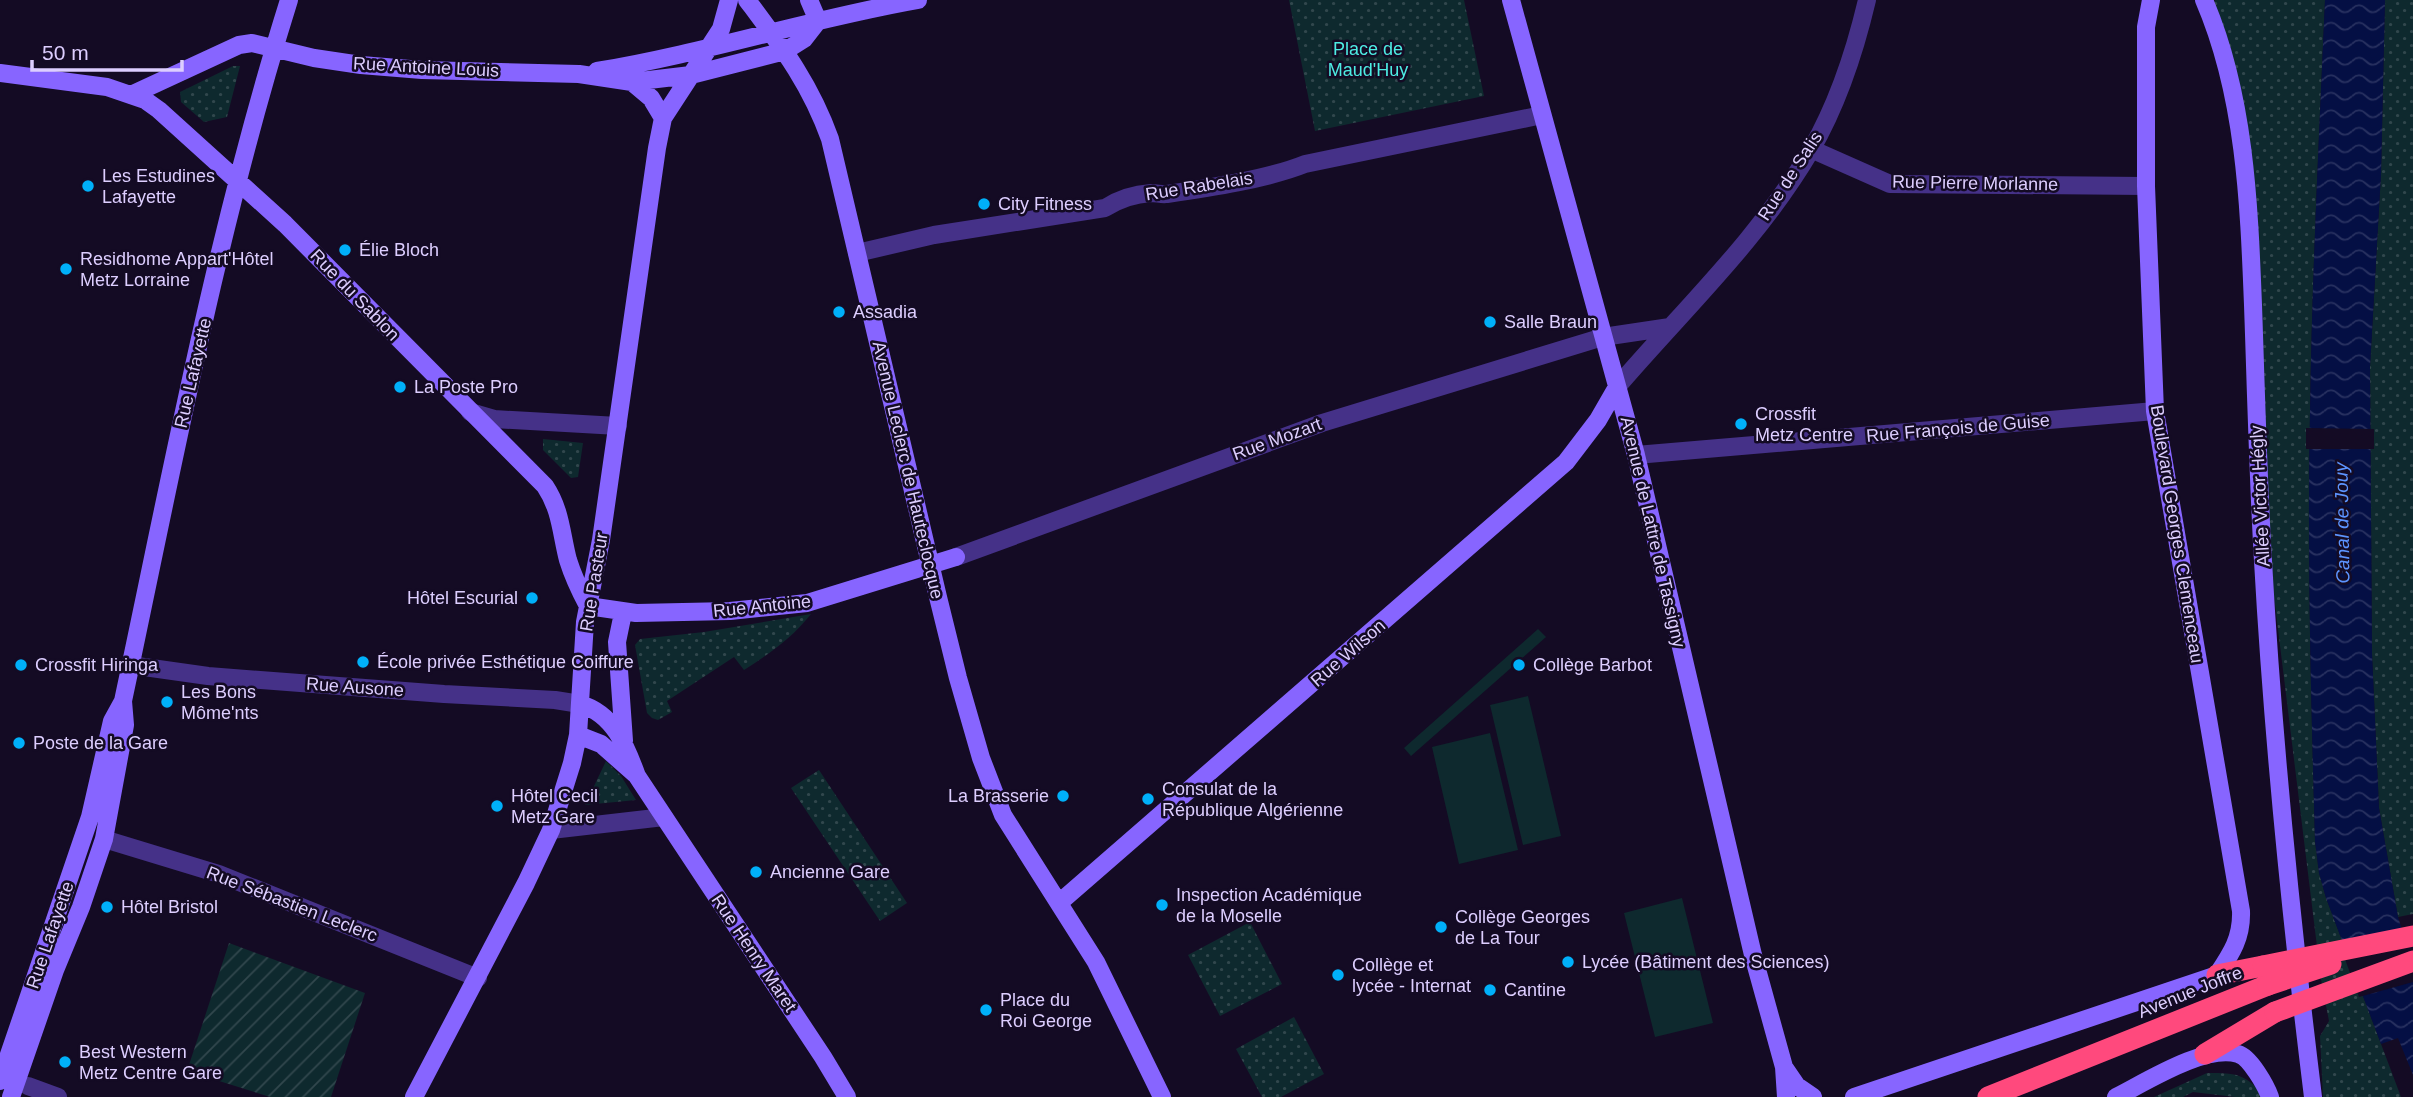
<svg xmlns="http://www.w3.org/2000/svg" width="2413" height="1097" font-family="Arial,sans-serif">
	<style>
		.grass { fill: url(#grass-dots) }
		.garden { fill: url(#garden-furrows) }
		.pitch { fill: #0e292e }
		.water { fill: url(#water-waves) }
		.pier { fill: #140b24 }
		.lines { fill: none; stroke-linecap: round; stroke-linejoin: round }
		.street { stroke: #453188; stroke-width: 18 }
		.secondary { stroke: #8765ff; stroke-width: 18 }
		.highway { stroke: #ff497d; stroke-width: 21 }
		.highway-bridge { stroke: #ff497d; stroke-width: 21 }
		.poi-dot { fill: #00b0f9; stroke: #140b24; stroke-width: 2.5 }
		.labels { text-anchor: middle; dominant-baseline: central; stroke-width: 5; stroke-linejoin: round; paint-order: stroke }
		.park-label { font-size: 18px; fill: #4dece3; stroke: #140b24 }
		.street-label { font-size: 18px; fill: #ddceff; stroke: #140b24 }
		.poi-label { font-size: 18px; fill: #ddceff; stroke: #140b24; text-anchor: start }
		.water-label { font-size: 19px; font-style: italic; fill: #5c94ff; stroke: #140b24 }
	</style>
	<defs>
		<pattern id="grass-dots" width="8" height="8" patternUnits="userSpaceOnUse" patternTransform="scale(1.75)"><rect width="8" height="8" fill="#0e292e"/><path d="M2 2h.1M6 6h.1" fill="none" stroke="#31474d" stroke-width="1.8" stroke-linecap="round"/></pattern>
		<pattern id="garden-furrows" width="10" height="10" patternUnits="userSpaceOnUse" patternTransform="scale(1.75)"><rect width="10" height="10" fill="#0e292e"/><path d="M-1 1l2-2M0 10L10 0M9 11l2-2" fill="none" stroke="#31474d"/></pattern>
		<pattern id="water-waves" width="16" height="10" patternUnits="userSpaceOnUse" patternTransform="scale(1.75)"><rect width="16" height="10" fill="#040f44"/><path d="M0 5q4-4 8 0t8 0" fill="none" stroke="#283160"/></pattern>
	</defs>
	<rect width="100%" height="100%" fill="#140b24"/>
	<path class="grass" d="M 1289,0 L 1464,0 L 1484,96 L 1315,131 Z
		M 2215,0 L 2325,0 C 2319,137 2312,275 2310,412 C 2307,555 2311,698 2315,841 L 2319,873 L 2326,898 L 2401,1097 L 2323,1097 L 2320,1036 L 2329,1021 L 2321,979 L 2255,442 L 2244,160 L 2211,16 Z
		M 2385,0 L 2413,0 L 2413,914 L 2398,917 L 2379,808 L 2372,654 L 2370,367 L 2381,174 Z
		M 233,66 L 240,66 L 227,117 L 204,122 L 181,102 L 180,92 Z
		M 543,439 L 583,443 L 578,477 L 571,478 L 543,450 Z
		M 811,614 C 792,638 769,654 744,670 L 734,657 L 667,701 L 672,712 L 658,720 L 652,718 L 647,713 L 635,645 L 640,639 L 704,632 Z
		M 606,761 L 621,776 L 636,800 L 585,805 Z
		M 819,770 L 907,903 L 880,921 L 791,788 Z
		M 1250,922 L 1282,984 L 1220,1016 L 1188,955 Z
		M 1294,1017 L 1324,1074 L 1281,1097 L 1262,1097 L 1236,1049 Z
		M 2207,1073 C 2239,1073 2244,1074 2266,1097 L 2235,1097 L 2193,1092 L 2183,1097 L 2154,1097 Z"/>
	<path class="garden" d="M 229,943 L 365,993 L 331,1097 L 270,1097 L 187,1071 Z"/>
	<path class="pitch" d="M 1538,629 L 1546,637 L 1411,756 L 1404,748 Z
		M 1528,696 L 1561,836 L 1523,845 L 1490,705 Z
		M 1490,733 L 1518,850 L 1459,864 L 1432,747 Z
		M 1682,898 L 1713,1023 L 1655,1037 L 1624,913 Z"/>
	<path class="water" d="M 2325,0 L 2385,0 L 2381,174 L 2370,367 L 2372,654 L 2379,808 L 2398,917 L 2413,965 L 2413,1075 L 2398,1038 L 2381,1044 L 2326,898 L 2319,873 L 2315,841 C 2311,698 2307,555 2310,412 C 2312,275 2319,137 2325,0 Z"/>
	<path class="pier" d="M 2306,428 L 2374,429 L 2374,449 L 2306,449 Z
		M 2405,928 L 2413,954 L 2413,982 L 2359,997 L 2339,943 Z"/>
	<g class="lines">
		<path class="street" d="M 1811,149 L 1890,184 L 2146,186
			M 857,253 L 934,235 L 1105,208 C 1119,199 1135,194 1151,193 C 1157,193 1162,195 1167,194 C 1208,188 1268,179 1305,164 L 1542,115
			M 1617,387 C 1683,310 1759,239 1811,150 C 1837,105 1855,51 1867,0
			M 470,412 L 494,419 L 618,426
			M 1636,455 L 2155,411
			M 956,557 L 1322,423 L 1603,337 L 1670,327
			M 130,665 L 208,676 L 444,694 L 555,700 L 580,704
			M 551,830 L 664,817
			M 104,839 L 219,874 L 478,978
			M 28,1086 L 58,1097"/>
		<path class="secondary" d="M 747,0 C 782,47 810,83 830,139 L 938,597 L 958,678 L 981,758 L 1003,815 L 1096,962 L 1162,1097
			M 809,0 L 818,21
			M 1511,0 L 1636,455 L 1753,955 L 1784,1067 L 1786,1097
			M 2204,0 C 2245,95 2249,203 2253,305 C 2256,390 2258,476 2263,561 C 2273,740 2291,919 2313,1097
			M 597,71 C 705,53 810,19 918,0
			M 0,73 L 107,87 L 145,100 L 159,110 L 285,224 L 545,486 C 561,510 561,533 568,560 C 573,576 580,591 588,606
			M 632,82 L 691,75 L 785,51 L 804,39 L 818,21
			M 131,95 L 239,45 L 252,43 L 314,58 L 361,65 L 422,70 L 579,74 L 632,82 L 651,98 L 663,118
			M 588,606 L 636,613 L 730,611 L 807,603 L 956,557
			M 623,613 L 617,642 L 624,741
			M 580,704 C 614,714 626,746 637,776 L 823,1057 L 847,1097
			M 578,735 L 601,744 L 635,774
			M 1059,903 L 1566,462 L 1598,420 L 1617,387
			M 1784,1067 L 1797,1086 L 1813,1097
			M 0,1081 L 90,817 L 112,721 L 123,701
			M 11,1097 L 55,970 L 81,907 L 104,839 L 125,725 L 123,701 C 173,466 217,229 289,0
			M 414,1097 L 526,883 L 551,830 L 572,763 L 578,735 L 585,622 L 601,540 L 657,148 L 663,118 L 721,29 L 729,0
			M 1854,1097 L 2217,975 C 2231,954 2242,938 2241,911 L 2155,411 L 2146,186 L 2146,27 L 2151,0
			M 2116,1097 C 2146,1082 2205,1044 2238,1054 C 2250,1057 2266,1086 2270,1097"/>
		<path class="highway" d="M 2217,975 L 2263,966
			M 2205,1054 L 2275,1012
			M 1988,1097 L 2268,985"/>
		<path class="highway-bridge" d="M 2263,966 L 2413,936
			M 2268,985 L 2331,964
			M 2275,1012 L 2413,961"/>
	</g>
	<g class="poi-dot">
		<circle cx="88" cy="186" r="7"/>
		<circle cx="984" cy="204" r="7"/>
		<circle cx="345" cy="250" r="7"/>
		<circle cx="66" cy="269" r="7"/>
		<circle cx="839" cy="312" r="7"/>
		<circle cx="1490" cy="322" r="7"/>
		<circle cx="400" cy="387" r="7"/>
		<circle cx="1741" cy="424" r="7"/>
		<circle cx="532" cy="598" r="7"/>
		<circle cx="363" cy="662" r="7"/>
		<circle cx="21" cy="665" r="7"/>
		<circle cx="1519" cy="665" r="7"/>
		<circle cx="167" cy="702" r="7"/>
		<circle cx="19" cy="743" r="7"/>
		<circle cx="1063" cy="796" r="7"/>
		<circle cx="1148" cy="799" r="7"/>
		<circle cx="497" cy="806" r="7"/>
		<circle cx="756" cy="872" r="7"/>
		<circle cx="1162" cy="905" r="7"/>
		<circle cx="107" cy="907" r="7"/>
		<circle cx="1441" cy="927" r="7"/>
		<circle cx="1568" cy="962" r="7"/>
		<circle cx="1338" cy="975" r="7"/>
		<circle cx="1490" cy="990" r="7"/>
		<circle cx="986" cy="1010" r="7"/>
		<circle cx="65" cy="1062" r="7"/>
	</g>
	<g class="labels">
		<g class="park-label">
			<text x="1368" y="49">Place de<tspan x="1368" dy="21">Maud'Huy</tspan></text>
		</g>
		<g class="street-label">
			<text transform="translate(426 67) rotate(3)">Rue Antoine Louis</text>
			<text transform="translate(1790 176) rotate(-57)">Rue de Salis</text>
			<text transform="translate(1975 183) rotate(1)">Rue Pierre Morlanne</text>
			<text transform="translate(1199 186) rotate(-9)">Rue Rabelais</text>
			<text transform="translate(355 295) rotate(46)">Rue du Sablon</text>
			<text transform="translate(193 373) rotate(-77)">Rue Lafayette</text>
			<text transform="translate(1958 428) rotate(-5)">Rue François de Guise</text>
			<text transform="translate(1277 439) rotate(-20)">Rue Mozart</text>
			<text transform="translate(908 470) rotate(77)">Avenue Leclerc de Hauteclocque</text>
			<text transform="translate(2260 496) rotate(-93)">Allée Victor Hégly</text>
			<text transform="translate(1653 532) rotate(77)">Avenue de Lattre de Tassigny</text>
			<text transform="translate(2177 534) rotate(81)">Boulevard Georges Clemenceau</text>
			<text transform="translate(594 582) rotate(-81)">Rue Pasteur</text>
			<text transform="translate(762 606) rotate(-6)">Rue Antoine</text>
			<text transform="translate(1348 653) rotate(-41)">Rue Wilson</text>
			<text transform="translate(355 687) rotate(4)">Rue Ausone</text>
			<text transform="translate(292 904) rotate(21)">Rue Sébastien Leclerc</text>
			<text transform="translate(50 935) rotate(-71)">Rue Lafayette</text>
			<text transform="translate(754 953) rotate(56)">Rue Henry Maret</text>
			<text transform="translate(2190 992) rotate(-22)">Avenue Joffre</text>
		</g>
		<g class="poi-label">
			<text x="102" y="176">Les Estudines<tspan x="102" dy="21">Lafayette</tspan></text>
			<text x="998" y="204">City Fitness</text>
			<text x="359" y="250">Élie Bloch</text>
			<text x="80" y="259">Residhome Appart'Hôtel<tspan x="80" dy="21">Metz Lorraine</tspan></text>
			<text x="853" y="312">Assadia</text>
			<text x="1504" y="322">Salle Braun</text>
			<text x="414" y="387">La Poste Pro</text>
			<text x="1755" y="414">Crossfit<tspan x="1755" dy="21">Metz Centre</tspan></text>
			<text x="518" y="598" text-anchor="end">Hôtel Escurial</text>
			<text x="377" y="662">École privée Esthétique Coiffure</text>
			<text x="35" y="665">Crossfit Hiringa</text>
			<text x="1533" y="665">Collège Barbot</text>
			<text x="181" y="692">Les Bons<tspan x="181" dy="21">Môme'nts</tspan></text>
			<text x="33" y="743">Poste de la Gare</text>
			<text x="1162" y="789">Consulat de la<tspan x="1162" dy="21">République Algérienne</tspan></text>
			<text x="511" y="796">Hôtel Cecil<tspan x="511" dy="21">Metz Gare</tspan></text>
			<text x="1049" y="796" text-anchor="end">La Brasserie</text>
			<text x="770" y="872">Ancienne Gare</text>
			<text x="1176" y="895">Inspection Académique<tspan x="1176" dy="21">de la Moselle</tspan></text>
			<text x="121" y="907">Hôtel Bristol</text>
			<text x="1455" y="917">Collège Georges<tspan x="1455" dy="21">de La Tour</tspan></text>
			<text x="1582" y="962">Lycée (Bâtiment des Sciences)</text>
			<text x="1352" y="965">Collège et<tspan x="1352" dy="21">lycée - Internat</tspan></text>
			<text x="1504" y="990">Cantine</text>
			<text x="1000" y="1000">Place du<tspan x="1000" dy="21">Roi George</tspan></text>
			<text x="79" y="1052">Best Western<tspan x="79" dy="21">Metz Centre Gare</tspan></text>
		</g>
		<g class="water-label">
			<text transform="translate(2342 523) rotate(-91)">Canal de Jouy</text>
		</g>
	</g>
	<path d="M32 60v10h150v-10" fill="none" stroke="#ddceff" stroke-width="3.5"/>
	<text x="42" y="60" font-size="21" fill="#ddceff" stroke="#140b24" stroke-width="5" paint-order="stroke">50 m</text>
</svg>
